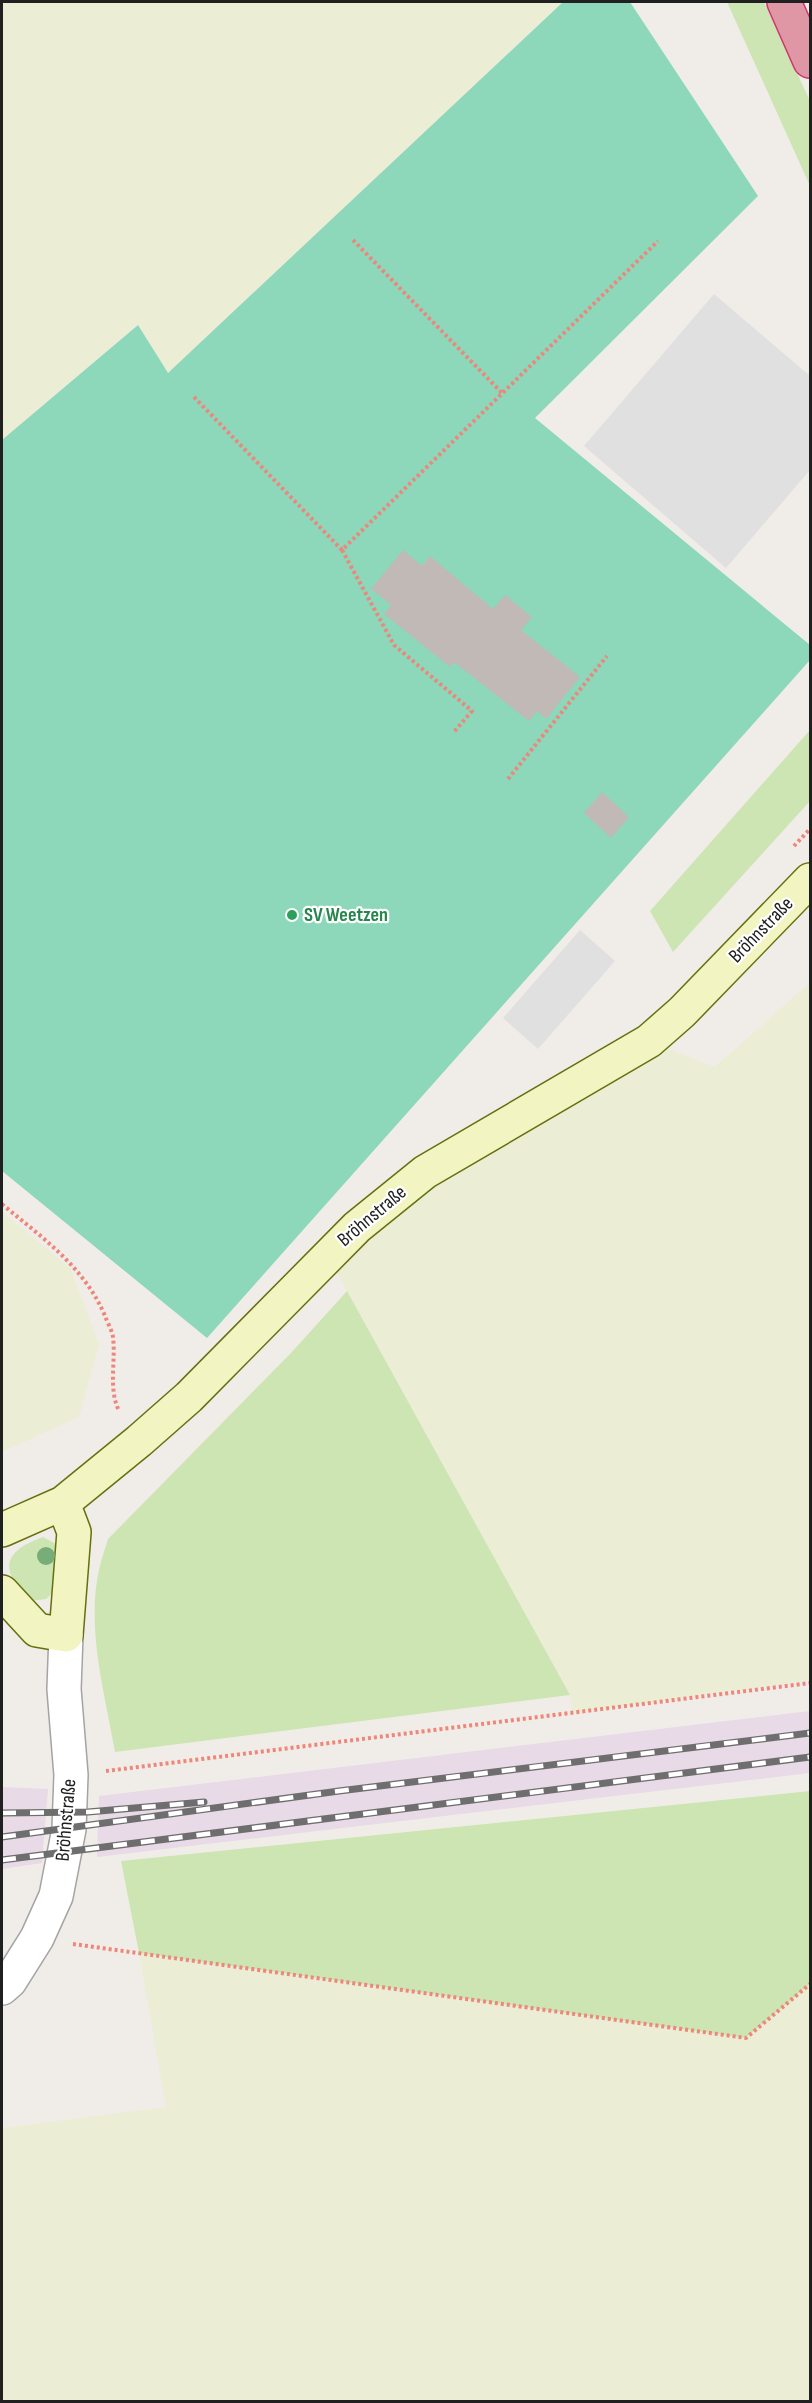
<svg xmlns="http://www.w3.org/2000/svg" width="812" height="2403" font-family="'Sofia Sans Condensed',sans-serif">
	<style>
		.industrial { fill: #e8dae6 }
		.farmland { fill: #ebedd5 }
		.grass { fill: #cce5b3 }
		.pitch { fill: #8dd7ba }
		.parking { fill: #e0e0e0 }
		.building { fill: #c0b9b5 }
		.lines { fill: none; stroke-linecap: round; stroke-linejoin: round }
		.street-casing { stroke: #a4a4a4; stroke-width: 36 }
		.secondary-casing { stroke: #66700f; stroke-width: 36 }
		.highway-casing { stroke: #cc376b; stroke-width: 36 }
		.path { stroke: #ee867b; stroke-width: 4; stroke-dasharray: 3 3; stroke-linecap: butt }
		.street { stroke: #fff; stroke-width: 33 }
		.secondary { stroke: #f2f4c1; stroke-width: 33 }
		.highway { stroke: #e097a5; stroke-width: 33 }
		.rail-casing { stroke: #6e6e6e; stroke-width: 7 }
		.rail { stroke: #fff; stroke-width: 4.5; stroke-dasharray: 14; stroke-linecap: butt }
		.tree { fill: #78ac78 }
		.leisure-dot { fill: #2e9e5b; stroke: #fff; stroke-width: 2 }
		.labels { text-anchor: middle; dominant-baseline: central; stroke-width: 4.5; stroke-linejoin: round; paint-order: stroke }
		.leisure-label { font-size: 20px; font-weight: bold; fill: #27864d; stroke: #fff; text-anchor: start }
		.street-label { font-size: 20px; fill: #202020; stroke: #fff }
	</style>
	<rect width="100%" height="100%" fill="#f0ede8"/>
	<path class="industrial" d="M 810,1711 L 810,1773 L 97,1857 L 99,1796 Z
		M 2,1787 L 48,1789 L 42,1863 L 2,1869 Z"/>
	<path class="farmland" d="M 2,2 L 563,2 L 168,374 L 137,325 L 2,440 Z
		M 810,982 L 810,1680 L 573,1713 L 570,1695 L 327,1255 L 649,1041 L 715,1067 Z
		M 2,1212 L 70,1268 L 99,1344 L 79,1417 L 2,1452 Z
		M 139,1953 L 746,2038 L 810,1984 L 810,2401 L 2,2401 L 2,2128 L 166,2107 Z"/>
	<path class="grass" d="M 727,2 L 764,2 L 810,101 L 810,186 Z
		M 810,730 L 810,801 L 673,952 L 650,911 Z
		M 347,1291 L 570,1695 L 115,1752 C 105,1694 86,1629 99,1570 C 101,1560 105,1549 108,1539 L 291,1353 Z
		M 43,1537 L 56,1544 L 59,1550 L 56,1590 L 46,1599 L 30,1601 C 0,1571 1,1552 43,1537 Z
		M 810,1791 L 810,1984 L 746,2038 L 139,1953 L 121,1861 Z"/>
	<path class="pitch" d="M 563,2 L 630,2 L 758,196 L 535,418 L 810,645 L 810,660 L 207,1338 L 2,1171 L 2,440 L 138,325 L 168,373 Z"/>
	<path class="parking" d="M 714,294 L 810,376 L 810,470 L 726,568 L 584,446 Z
		M 580,930 L 615,961 L 538,1049 L 503,1018 Z"/>
	<path class="building" d="M 403,550 L 422,566 L 430,556 L 493,609 L 505,595 L 532,617 L 521,630 L 580,677 L 546,719 L 537,711 L 529,721 L 454,662 L 450,667 L 384,614 L 391,605 L 371,589 Z
		M 602,792 L 629,817 L 611,838 L 584,813 Z"/>
	<g class="lines">
		<g class="street-casing">
			<path id="street" d="M 2,1988 L 10,1981 L 37,1938 L 56,1896 L 69,1829 L 71,1775 L 64,1689 L 66,1635"/>
		</g>
		<g class="secondary-casing">
			<path id="secondary" d="M 2,1530 L 63,1503 L 139,1441 L 189,1397 L 357,1227 L 425,1172 L 649,1041 L 682,1012 L 810,880
				M 2,1592 L 37,1630 L 66,1635 L 74,1532 L 63,1503"/>
		</g>
		<g class="highway-casing">
			<path id="highway" d="M 784,2 L 810,61"/>
		</g>
		<path class="path" d="M 353,240 L 502,393
			M 194,397 L 342,550 L 658,241
			M 342,550 L 394,645 L 472,711 L 453,733
			M 508,779 L 607,656
			M 794,846 L 810,829
			M 2,1204 C 41,1237 84,1266 105,1316 C 107,1322 112,1330 113,1337 C 116,1362 108,1388 119,1411
			M 106,1771 L 810,1683
			M 73,1944 L 746,2038 L 810,1984"/>
		<use href="#street" class="street"/>
		<use href="#secondary" class="secondary"/>
		<use href="#highway" class="highway"/>
		<g class="rail-casing">
			<path id="rail" d="M 2,1813 L 88,1812 L 204,1802
				M 2,1837 L 339,1791 L 810,1733
				M 2,1860 L 810,1757"/>
		</g>
		<use href="#rail" class="rail"/>
	</g>
	<circle class="tree" cx="46" cy="1556" r="9"/>
	<circle class="leisure-dot" cx="292" cy="915" r="6"/>
	<g class="labels">
		<g class="leisure-label">
			<text x="304" y="915">SV Weetzen</text>
		</g>
		<g class="street-label">
			<text transform="translate(761 930) rotate(-46)">Bröhnstraße</text>
			<text transform="translate(372 1216) rotate(-40)">Bröhnstraße</text>
			<text transform="translate(66 1820) rotate(-85)">Bröhnstraße</text>
		</g>
	</g>
	<rect width="812" height="2403" fill="none" stroke="#202020" stroke-width="6"/>
</svg>
